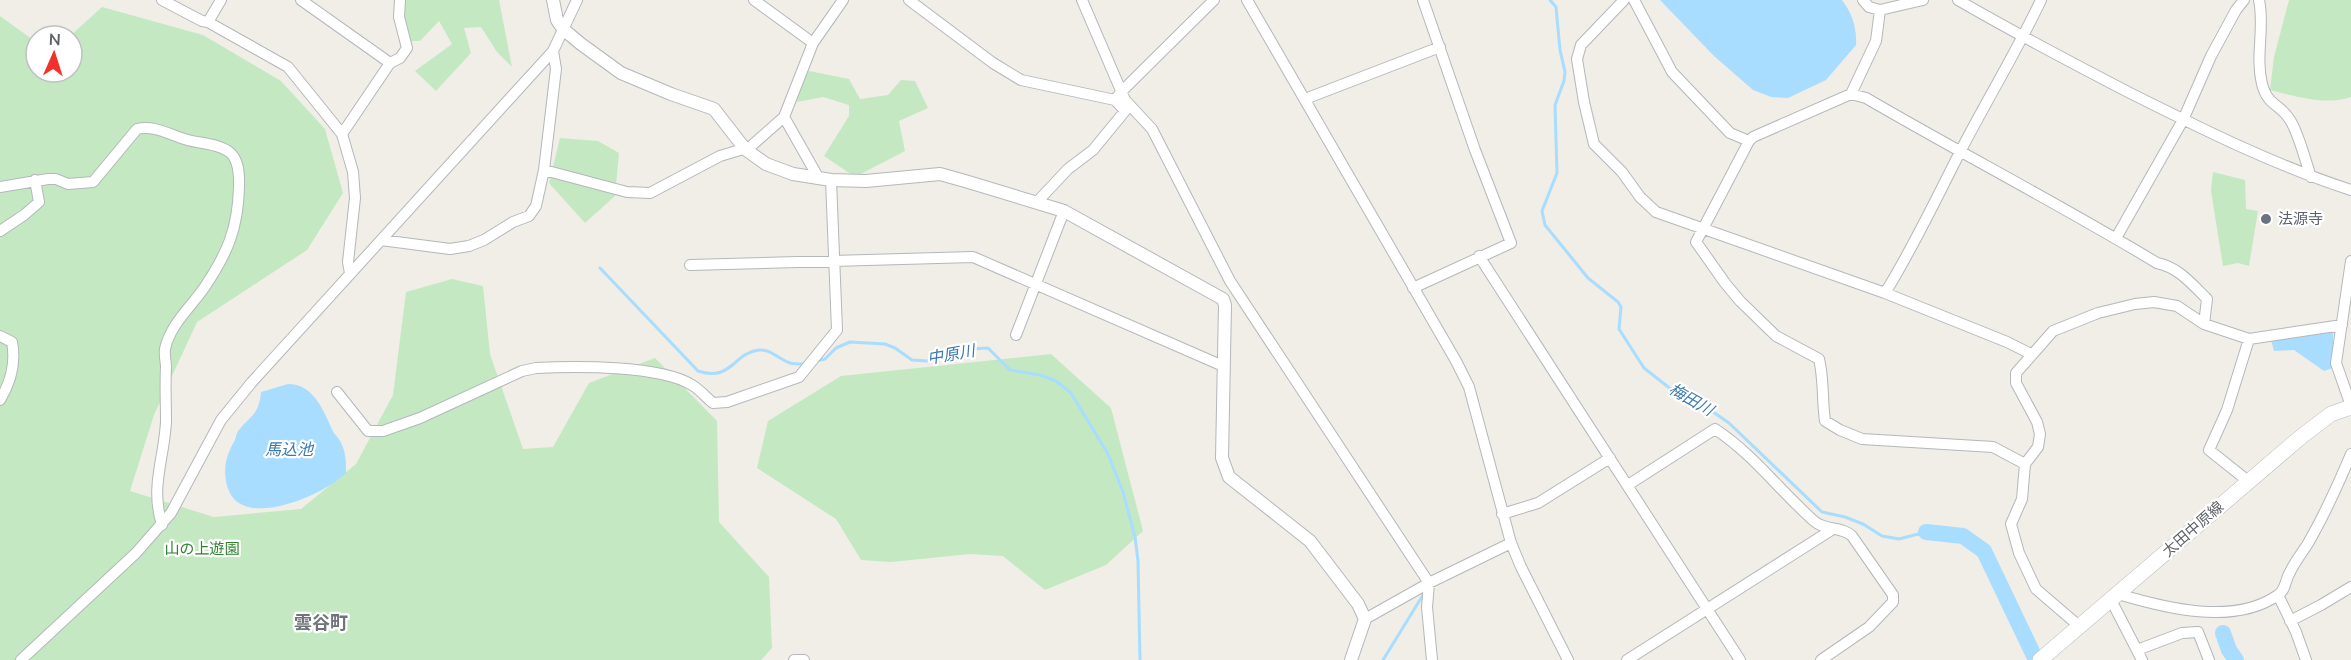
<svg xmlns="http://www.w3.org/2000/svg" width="2351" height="660" font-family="'Nunito Sans','Noto Sans JP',sans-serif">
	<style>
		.green { fill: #c4e9c2 }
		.water { fill: #a8ddff }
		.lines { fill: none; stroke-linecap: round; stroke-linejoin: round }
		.stream { stroke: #a8ddff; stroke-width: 3 }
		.river { stroke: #a8ddff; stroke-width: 16 }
		.minor-casing { stroke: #b4b7bb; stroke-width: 12 }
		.tertiary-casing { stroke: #b4b7bb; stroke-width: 14 }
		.secondary-casing { stroke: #b5b9be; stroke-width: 16 }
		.minor { stroke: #fff; stroke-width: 10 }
		.tertiary { stroke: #fff; stroke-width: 12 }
		.secondary { stroke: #fff; stroke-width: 15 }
		.worship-dot { fill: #6b7280; stroke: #fff; stroke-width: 2 }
		.labels { text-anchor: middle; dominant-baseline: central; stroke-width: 4.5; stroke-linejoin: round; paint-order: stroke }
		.worship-label { font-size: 15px; fill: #5b616d; stroke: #fff; text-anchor: start }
		.street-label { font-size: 15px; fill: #5e6267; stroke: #fff }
		.park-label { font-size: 15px; fill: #308230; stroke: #fff }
		.water-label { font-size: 16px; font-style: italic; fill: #3c79ad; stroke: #fff }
		.quarter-label { font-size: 18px; font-weight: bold; fill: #6f7479; stroke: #fff }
	</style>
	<rect width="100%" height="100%" fill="#f0eee6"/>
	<path class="green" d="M 405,0 L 499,0 L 512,67 L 497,52 L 481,27 L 464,28 L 471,53 L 436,91 L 415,71 L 452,44 L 439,21 L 420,41 L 411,41 L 403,12 Z
		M 2289,0 L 2351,0 L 2351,97 C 2324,106 2296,96 2270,90 L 2274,57 Z
		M 102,7 L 203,35 L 281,81 L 325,129 L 343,193 L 307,250 L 197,322 L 154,415 L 130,491 L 214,517 L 301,509 L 356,464 L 393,395 L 406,292 L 452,279 L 483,286 L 490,354 L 523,449 L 553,447 L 589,383 L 655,358 L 717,421 L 719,522 L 769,577 L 772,648 L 761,660 L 0,660 L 0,16 L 36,42 L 36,72 L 72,72 L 72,36 L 70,36 Z
		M 809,71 L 849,79 L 860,99 L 888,95 L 901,80 L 915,81 L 928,108 L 899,121 L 905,151 L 855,177 L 824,156 L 849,116 L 849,105 L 823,97 L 797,102 L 800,86 Z
		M 560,138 L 598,141 L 619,153 L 615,196 L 585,223 L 549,183 Z
		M 2213,172 L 2245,180 L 2246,209 L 2258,211 L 2249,266 L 2238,263 L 2223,266 L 2211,191 Z
		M 1051,354 L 1111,408 L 1143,531 L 1106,565 L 1045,590 L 1003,556 L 970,554 L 891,562 L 861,560 L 836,519 L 757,468 L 768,421 L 841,376 Z"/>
	<path class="water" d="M 1660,0 L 1842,0 C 1852,13 1857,28 1856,45 L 1826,80 L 1788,98 L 1771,97 L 1753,90 L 1714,56 Z
		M 2333,331 L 2333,368 L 2324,371 L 2294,350 L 2274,351 L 2271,340 Z
		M 288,384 C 315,384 324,413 334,433 C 337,437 341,441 342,445 C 346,453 346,464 346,473 C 326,494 245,530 229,491 C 222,474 225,457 234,442 C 236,439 236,433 239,430 C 251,415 259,415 261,392 Z"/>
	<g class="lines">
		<path class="stream" d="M 1550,0 L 1556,7 L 1560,50 L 1565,72 L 1564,81 L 1555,105 L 1557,173 L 1542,211 L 1545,225 L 1588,278 L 1618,302 L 1621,307 L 1619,329 L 1644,368 L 1672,390 L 1700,403 L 1729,423 L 1822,512 L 1845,517 L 1863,524 L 1882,536 L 1899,539 L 1926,532
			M 600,268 L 698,371 C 732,382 733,353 759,350 C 771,349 778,359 790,363 C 794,364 800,364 804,364
			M 816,361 L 825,359 L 836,348 L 850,342 L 885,344 L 895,348 L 912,360 L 927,361 L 970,349 L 988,348 L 1010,370 L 1040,375 L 1056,381 L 1071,393 L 1108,454 L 1123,492 L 1135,537 L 1138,561 L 1140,660
			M 1383,660 L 1423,595"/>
		<path class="river" d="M 1926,532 L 1963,536 L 1984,551 L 2036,660
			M 2223,633 L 2229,650 L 2236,660"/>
		<g class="minor-casing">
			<path id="minor" d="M 162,0 L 202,21 L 208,22 L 288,67 L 342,134 L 353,172 L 355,198 L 348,262 L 350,273
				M 301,0 L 390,63
				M 754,0 L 813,43
				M 909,0 L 993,63 L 1021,80 L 1115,100
				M 1082,0 L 1125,100 L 1152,129 L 1230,281 L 1429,583 L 1427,607 L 1432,660
				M 1247,0 L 1456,361 L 1469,387 L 1511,543 L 1521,567 L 1568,660
				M 1624,0 L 1581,45 L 1577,59 L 1584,102 L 1594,144 L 1622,172 L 1640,197 L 1656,212 L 1885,293 L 2007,342 L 2031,354
				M 1634,0 L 1672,72 L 1730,133 L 1749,141
				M 1863,0 L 1869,7 L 1880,10 L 1923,0
				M 1958,0 C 2015,33 2072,63 2130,93 C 2202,129 2274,165 2351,190
				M 2259,0 C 2265,28 2255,56 2262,84 C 2268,107 2280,103 2290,120 C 2299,134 2305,160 2311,177
				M 208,22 L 221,0
				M 1851,94 L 1876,41 L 1880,10
				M 1305,99 L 1440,47
				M 784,117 L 818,177
				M 342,134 L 390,63 L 400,58 L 407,48 L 399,17 L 400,0
				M 544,170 L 627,192 L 650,193 L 720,156 L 750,147 L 784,117 L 813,43 L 843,0
				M 0,187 L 48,179 L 56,179 L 68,184 L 93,182 L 137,129 C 158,124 177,140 197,142 C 230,147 240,152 239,187 C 238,229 227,254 204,288 C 190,308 170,325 165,349 C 164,355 166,362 166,367 C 165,385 166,404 166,422 C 164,460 150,486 162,525
				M 1036,203 L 1068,169 L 1093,150 L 1125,111 L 1115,100 L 1121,92 L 1214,0
				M 0,231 L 24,215 L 39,202 L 35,180
				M 2116,238 L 2183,120 L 2211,56 L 2236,10 L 2244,0
				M 381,240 L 450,249 L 469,246 L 484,240 L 513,222 L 529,216 L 536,206 L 544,170 L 556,69 L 553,51
				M 1479,256 L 1740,660
				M 2351,261 L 2336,363 L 2351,406
				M 690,265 L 973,257 L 1223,366
				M 1413,288 L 1511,243 L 1475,150 L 1423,0
				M 1885,293 C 1913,248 1935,201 1959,154 C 1985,103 2016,53 2041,0
				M 1016,335 L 1064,211
				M 0,336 L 12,342 C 16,363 11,382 0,400
				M 337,392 L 368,431 L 383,431 L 420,418 L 522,371 L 536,368 C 574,366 660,365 692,385 C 700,390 706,397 713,403 L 727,402 L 799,377 L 837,330 L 831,180
				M 2025,464 L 1993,447 L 1862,439 L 1840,430 L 1825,421 C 1822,400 1824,379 1819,359 L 1776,336 L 1740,301 L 1725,283 L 1696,242 L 1749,141 L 1753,137 L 1851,94 L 1866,98 C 1962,154 2061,205 2157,263 C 2178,267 2192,284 2207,299 L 2204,324
				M 2248,481 L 2209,450 L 2227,410 L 2249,339
				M 1628,485 L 1715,429 C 1753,454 1781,492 1814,521 C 1825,531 1842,526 1852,536 L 1893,595 L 1893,602 L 1869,627 L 1821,660
				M 1502,514 L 1538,503 L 1610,458
				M 2118,594 C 2165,608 2234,626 2278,595 C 2286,590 2285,580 2290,572 C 2295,562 2301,554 2307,545 C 2324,516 2338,485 2351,454
				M 2278,595 L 2296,632 L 2306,660
				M 2111,600 L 2142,660
				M 1365,619 L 1429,583 L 1511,543
				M 2290,621 L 2321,605 L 2351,587
				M 2079,626 L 2036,589 L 2019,553 L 2011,524 L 2022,499 L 2025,464 L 2038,447 L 2040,434 L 2037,422 L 2016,383 L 2016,373 L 2053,331 L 2098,313 L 2135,304 L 2154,302 L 2177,306 L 2204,324 L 2249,339 L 2342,325
				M 2137,650 L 2182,633 L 2198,632 L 2209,660
				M 21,660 L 136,553 L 171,513 L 221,420 L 252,382 L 553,51 L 577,0
				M 794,660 L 804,660
				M 1627,660 L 1833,529"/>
		</g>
		<g class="tertiary-casing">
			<path id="tertiary" d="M 553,0 L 557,20 L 563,29 L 581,44 L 621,73 L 671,94 L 714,109 L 745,149 L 766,164 L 793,174 L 831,180 L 866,181 L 940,174 L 965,181 L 1064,211 L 1223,299 L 1225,305 L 1222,458 L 1229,477 L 1310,541 L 1358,604 L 1365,619 L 1351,660"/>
		</g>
		<g class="secondary-casing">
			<path id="secondary" d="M 2040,660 L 2302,436 L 2331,414 L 2351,407"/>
		</g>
		<use href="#minor" class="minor"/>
		<use href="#tertiary" class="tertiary"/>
		<use href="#secondary" class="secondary"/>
	</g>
	<circle class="worship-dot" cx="2266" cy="219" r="6"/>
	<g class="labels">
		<g class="worship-label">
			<text x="2278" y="219">法源寺</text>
		</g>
		<g class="street-label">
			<text transform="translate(2193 529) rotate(-41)">太田中原線</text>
		</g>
		<g class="park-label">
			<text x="202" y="549">山の上遊園</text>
		</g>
		<g class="water-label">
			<text transform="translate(951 355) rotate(-10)">中原川</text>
			<text transform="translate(1691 400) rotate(30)">梅田川</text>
			<text x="289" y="450">馬込池</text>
		</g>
		<g class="quarter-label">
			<text x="321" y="623">雲谷町</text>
		</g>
	</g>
	<g transform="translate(54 54) rotate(3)"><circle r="28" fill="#ffffff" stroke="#bfc0c2" stroke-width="1.5"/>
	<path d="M0-4.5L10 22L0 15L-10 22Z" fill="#f0322c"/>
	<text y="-9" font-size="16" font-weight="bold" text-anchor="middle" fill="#5e6267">N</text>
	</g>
</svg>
